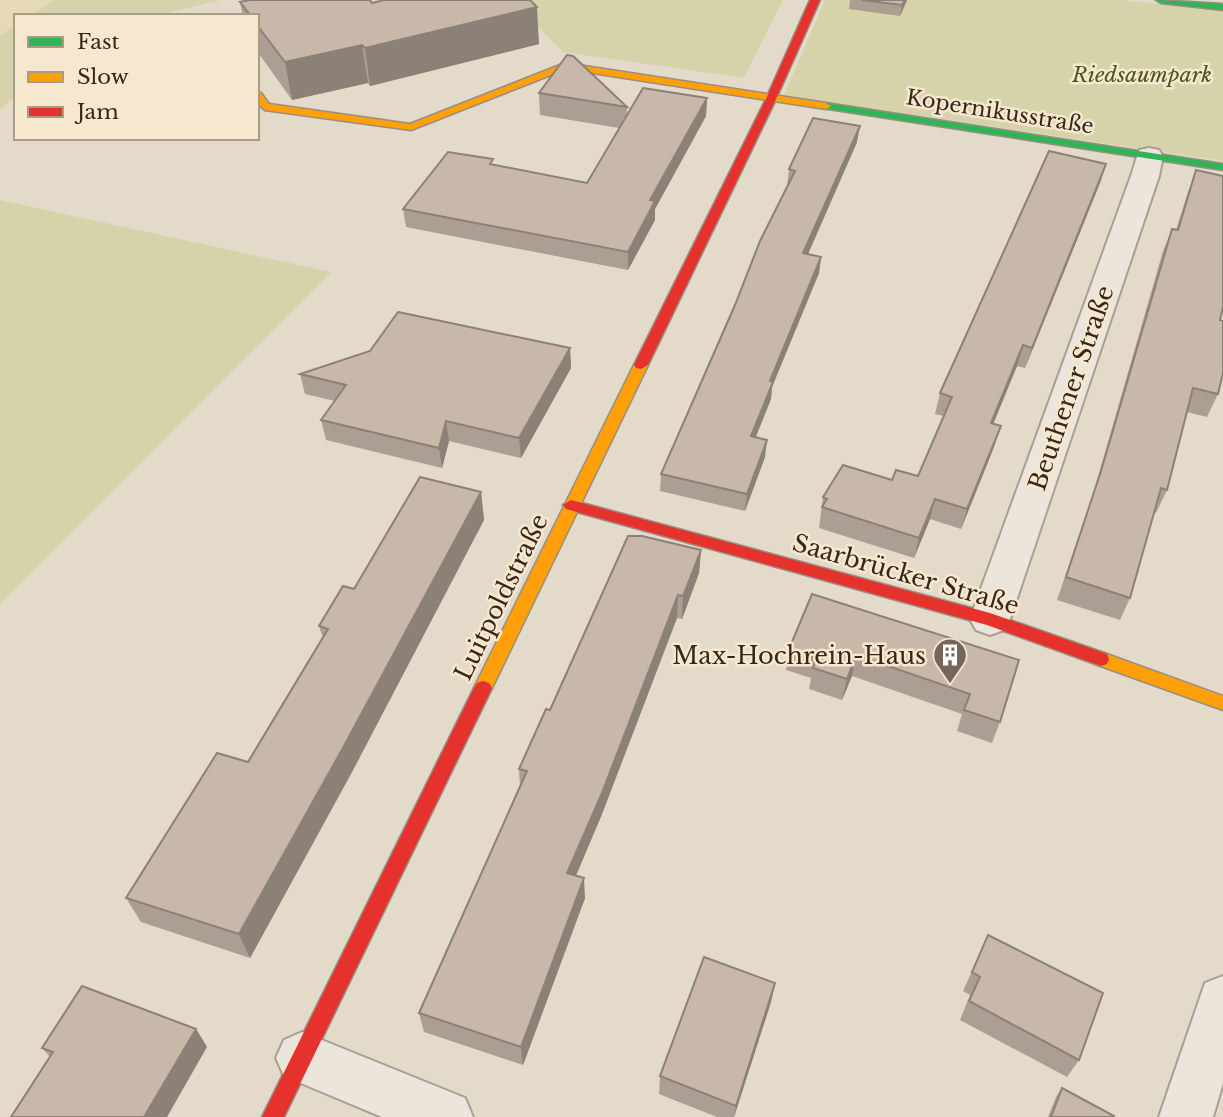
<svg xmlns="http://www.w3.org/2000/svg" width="1223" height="1117" font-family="'Libre Baskerville',serif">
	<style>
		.farmland { fill: #e5d9b8 }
		.green { fill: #d6d3ab }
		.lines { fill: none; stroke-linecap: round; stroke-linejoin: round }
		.street-casing { stroke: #a99f93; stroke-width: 4 }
		.fast-casing { stroke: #988f83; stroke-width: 3 }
		.slow-casing { stroke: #988f83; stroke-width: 3 }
		.jam-casing { stroke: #988f83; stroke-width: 3 }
		.street { fill: #ece5db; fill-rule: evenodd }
		.fast { fill: #30b455; fill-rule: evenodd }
		.slow { fill: #ff9f0a; fill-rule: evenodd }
		.jam { fill: #e5322d; fill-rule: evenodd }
		.wall { fill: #ac9e92 }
		.shaded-wall { fill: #8c8177 }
		.building { fill: #c8b8aa; stroke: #8c8177; stroke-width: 2 }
		.labels { text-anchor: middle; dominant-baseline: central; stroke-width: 5; stroke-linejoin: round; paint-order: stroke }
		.far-park-label { font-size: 21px; font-style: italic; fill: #4a5421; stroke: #f6e8ce }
		.far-street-label { font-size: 21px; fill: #37271b; stroke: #f6e8ce }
		.street-label { font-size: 24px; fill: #37271b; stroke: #f6e8ce }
		.poi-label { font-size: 24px; fill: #37271b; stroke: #f6e8ce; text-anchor: end }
	</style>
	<rect width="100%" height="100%" fill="#e4dac9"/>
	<path class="farmland" d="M 0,0 L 54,0 L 30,16 L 16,16 L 16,25 L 0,34 Z"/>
	<path class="green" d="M 54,0 L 221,0 L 156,16 L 30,16 Z
		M 465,0 L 783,0 L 744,78 L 563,52 L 516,5 Z
		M 825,0 L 1120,0 L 1223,11 L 1223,161 L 784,95 Z
		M 16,25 L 16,96 L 0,109 L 0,35 Z
		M 0,200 L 331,272 L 0,604 Z"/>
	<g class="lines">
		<g class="street-casing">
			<path id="street" d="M 1149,148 L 1159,150 L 1163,156 L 1159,176 L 1010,619 L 1004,630 L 990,635 L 976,630 L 970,619 L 1131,176 L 1139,150 Z
				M 1223,976 L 1223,1083 L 1213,1117 L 1159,1117 L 1205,983 Z
				M 302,1032 L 465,1098 L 473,1117 L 382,1117 L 284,1076 L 276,1058 L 284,1040 Z"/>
		</g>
		<g class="fast-casing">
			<path id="fast" d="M 1156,0 L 1223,4 L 1223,10 L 1161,3 Z
				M 826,103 L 1223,164 L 1223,170 L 822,108 L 821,106 Z"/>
		</g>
		<g class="slow-casing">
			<path id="slow" d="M 565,63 L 826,103 L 831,106 L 826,109 L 566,69 L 411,130 L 265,110 L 257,103 L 257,92 L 261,93 L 269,104 L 410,124 Z
				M 641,361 L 648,365 L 492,688 L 489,693 L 483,695 L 477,693 L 474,688 L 634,365 Z
				M 1101,652 L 1223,696 L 1223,710 L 1095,664 L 1093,659 L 1095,654 Z"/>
		</g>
		<g class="jam-casing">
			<path id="jam" d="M 810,0 L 820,0 L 776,99 L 648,365 L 641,369 L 636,368 L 634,365 L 766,99 Z
				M 571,500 L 990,613 L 1107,654 L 1109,659 L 1107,664 L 1101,666 L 987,625 L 566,509 L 563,505 Z
				M 483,681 L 489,683 L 492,688 L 284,1117 L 262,1117 L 474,688 L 477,683 Z"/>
		</g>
		<use href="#street" class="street"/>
		<use href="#fast" class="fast"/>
		<use href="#slow" class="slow"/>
		<use href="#jam" class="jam"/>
	</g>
	<path class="wall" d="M 850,0 L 907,0 L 900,16 L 849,9 Z
		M 240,2 L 372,3 L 539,44 L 370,86 L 368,83 L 292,100 L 257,51 L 257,16 L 243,16 Z
		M 539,93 L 627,107 L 627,116 L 707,98 L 706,116 L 655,209 L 655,220 L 628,270 L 406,227 L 403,209 L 587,183 L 619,128 L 540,115 Z
		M 857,142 L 808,254 L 821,257 L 819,273 L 772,387 L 771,399 L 756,437 L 765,457 L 745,511 L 660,491 L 661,474 L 787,186 L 789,169 Z
		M 1106,164 L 1100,183 L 1025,368 L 1017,366 L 993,424 L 994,447 L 961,529 L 930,519 L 914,558 L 819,528 L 823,497 L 892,480 L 918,476 L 944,416 L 935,414 L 940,393 Z
		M 1196,170 L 1220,320 L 1218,394 L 1207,417 L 1187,412 L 1167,490 L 1156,513 L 1154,512 L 1130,598 L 1120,620 L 1057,600 L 1093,494 L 1163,251 L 1172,229 L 1176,230 L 1188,192 Z
		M 570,348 L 571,368 L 521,458 L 449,441 L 442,468 L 326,440 L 321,420 L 335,401 L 305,394 L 300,374 Z
		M 481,492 L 484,520 L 352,772 L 250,958 L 141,922 L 126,898 L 248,762 L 323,638 L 319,626 Z
		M 701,550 L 699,573 L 682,619 L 677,618 L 602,814 L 576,876 L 585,898 L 523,1065 L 424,1032 L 419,1013 L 520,786 L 519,769 L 550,710 Z
		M 789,649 L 1019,660 L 1000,722 L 992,743 L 957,731 L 962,714 L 852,676 L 842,700 L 809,689 L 811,678 L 786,670 Z
		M 988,935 L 1079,1060 L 1067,1077 L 960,1020 L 970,995 L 963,991 Z
		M 775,983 L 771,1002 L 734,1117 L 717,1117 L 659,1094 L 660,1076 Z
		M 196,1029 L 207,1047 L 50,1057 L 42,1048 Z
		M 1062,1088 L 1113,1117 L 1048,1117 L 1056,1097 Z"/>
	<path class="shaded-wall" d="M 905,0 L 907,0 L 900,16 L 902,5 Z
		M 537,7 L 539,44 L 370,86 L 365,48 Z
		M 362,45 L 368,83 L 292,100 L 285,62 Z
		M 707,98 L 706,116 L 655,209 L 655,220 L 628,270 L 628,252 L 650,200 Z
		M 860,126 L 857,142 L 801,270 L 803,253 Z
		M 1106,164 L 1100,183 L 1025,368 L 1032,348 Z
		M 821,257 L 819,273 L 772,387 L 771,399 L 749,453 L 751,436 L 770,381 Z
		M 1023,345 L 1017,366 L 985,444 L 991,423 Z
		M 570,348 L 571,368 L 521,458 L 519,438 Z
		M 446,421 L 449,441 L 442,468 L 439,448 Z
		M 1001,426 L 994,447 L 961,529 L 967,509 Z
		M 767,440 L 765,457 L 745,511 L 747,494 Z
		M 481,492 L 484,520 L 352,772 L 250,958 L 239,934 Z
		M 935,499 L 930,519 L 914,558 L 919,538 Z
		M 701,550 L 699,573 L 682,619 L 683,596 Z
		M 678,595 L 677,618 L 602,814 L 568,894 L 567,873 Z
		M 856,655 L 852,676 L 842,700 L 847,679 Z
		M 584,878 L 585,898 L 523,1065 L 521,1047 Z
		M 775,983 L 771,1002 L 734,1117 L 736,1106 Z
		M 196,1029 L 207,1047 L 167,1117 L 144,1117 Z"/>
	<path class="building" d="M 249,0 L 370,0 L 372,3 L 384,0 L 530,0 L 537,7 L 365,48 L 362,45 L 285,62 L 257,25 L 257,16 L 251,16 L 240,2 Z
		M 862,0 L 905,0 L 902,5 Z
		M 567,55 L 573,56 L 627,107 L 539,93 Z
		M 643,88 L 707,98 L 650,200 L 655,201 L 628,252 L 403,209 L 448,152 L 493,159 L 490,164 L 587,183 Z
		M 813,118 L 860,126 L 803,253 L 821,257 L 770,381 L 773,382 L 751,436 L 767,440 L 747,494 L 661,474 L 735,305 L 760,241 L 795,171 L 789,169 Z
		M 1049,151 L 1106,164 L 1032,348 L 1023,345 L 991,423 L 1001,426 L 967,509 L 935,499 L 919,538 L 822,507 L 827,499 L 823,497 L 843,465 L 892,480 L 896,470 L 918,476 L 952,397 L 940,393 Z
		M 1196,170 L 1223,176 L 1223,307 L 1220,320 L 1223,321 L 1223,373 L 1218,394 L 1193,388 L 1167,490 L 1161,488 L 1130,598 L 1066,577 L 1101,471 L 1172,229 L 1178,230 Z
		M 398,312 L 570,348 L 519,438 L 446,421 L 439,448 L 321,420 L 346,385 L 300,374 L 370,351 Z
		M 420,477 L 481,492 L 344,746 L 239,934 L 126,898 L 217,753 L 248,762 L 328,629 L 319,626 L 343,586 L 354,589 Z
		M 628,536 L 642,536 L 701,550 L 683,596 L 678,595 L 602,793 L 567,873 L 584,878 L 521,1047 L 419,1013 L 527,771 L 519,769 L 546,709 L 550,710 Z
		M 812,594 L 1019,660 L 1000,722 L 964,710 L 970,694 L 856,655 L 847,679 L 813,668 L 816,658 L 789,649 Z
		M 988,935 L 1103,993 L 1079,1060 L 969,1001 L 980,977 L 972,972 Z
		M 704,957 L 775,983 L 736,1106 L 660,1076 Z
		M 82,986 L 196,1029 L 144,1117 L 11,1117 L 53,1052 L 42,1048 Z
		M 1062,1088 L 1114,1116 L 1113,1117 L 1051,1117 Z"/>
	<defs>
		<g id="building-pin" transform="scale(1.75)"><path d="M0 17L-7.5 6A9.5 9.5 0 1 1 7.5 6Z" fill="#746658" stroke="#f6e8ce"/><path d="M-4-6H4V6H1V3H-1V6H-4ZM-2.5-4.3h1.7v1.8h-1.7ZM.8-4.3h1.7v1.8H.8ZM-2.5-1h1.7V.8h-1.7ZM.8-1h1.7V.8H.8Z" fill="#fff"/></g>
	</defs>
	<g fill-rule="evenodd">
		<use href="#building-pin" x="950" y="655"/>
	</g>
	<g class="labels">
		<g class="far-park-label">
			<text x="1142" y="75">Riedsaumpark</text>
		</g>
		<g class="far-street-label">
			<text transform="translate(1000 112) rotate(9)">Kopernikusstraße</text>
		</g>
		<g class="street-label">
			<text transform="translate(1071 388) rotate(-71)">Beuthener Straße</text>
			<text transform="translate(906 574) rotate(16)">Saarbrücker Straße</text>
			<text transform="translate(501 597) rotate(-64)">Luitpoldstraße</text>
		</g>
		<g class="poi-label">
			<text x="926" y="655">Max-Hochrein-Haus</text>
		</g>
	</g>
	<rect x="14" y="14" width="245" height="126" fill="#f6e8ce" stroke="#aa9b86" stroke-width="2"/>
	<rect x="28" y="37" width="35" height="10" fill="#30b455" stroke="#aa9b86" stroke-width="2"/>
	<text x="77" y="49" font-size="21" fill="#37271b">Fast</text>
	<rect x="28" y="72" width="35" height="10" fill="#ff9f0a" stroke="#aa9b86" stroke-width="2"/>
	<text x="77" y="84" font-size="21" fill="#37271b">Slow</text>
	<rect x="28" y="107" width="35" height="10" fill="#e5322d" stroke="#aa9b86" stroke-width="2"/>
	<text x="77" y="119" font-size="21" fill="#37271b">Jam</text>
</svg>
